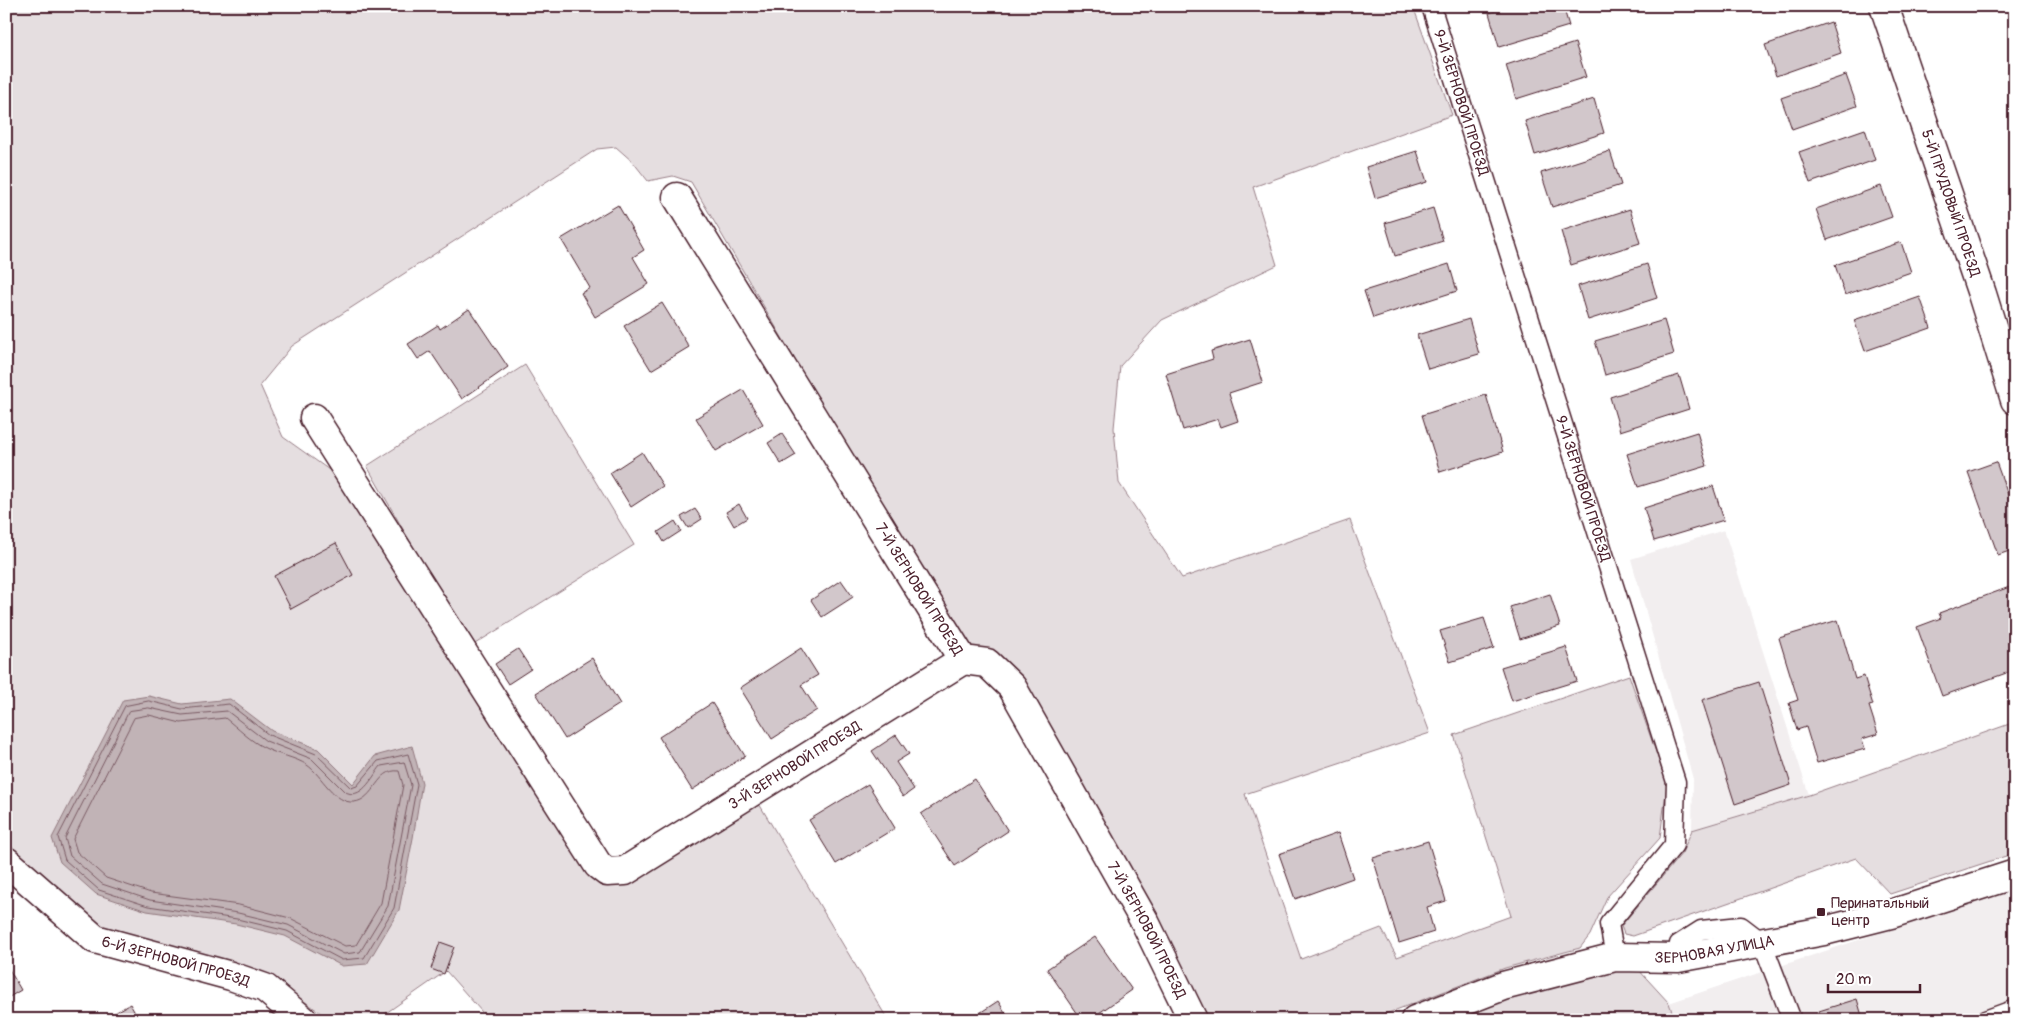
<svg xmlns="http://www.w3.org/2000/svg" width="2021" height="1026" font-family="Pangolin,sans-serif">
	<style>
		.built { fill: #f2eeef }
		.green { fill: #e5dee0; stroke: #987e86 }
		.water { fill: #c1b3b6; stroke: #91787e }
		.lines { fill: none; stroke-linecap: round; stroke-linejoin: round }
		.shore { stroke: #7a5a63; stroke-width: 1 }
		.building { fill: #d2c7cb; stroke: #4a1f2b }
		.lane-casing { stroke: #4a1f2b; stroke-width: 21 }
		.street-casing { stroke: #4a1f2b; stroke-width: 31 }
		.secondary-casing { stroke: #4a1f2b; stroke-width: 31 }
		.lane { stroke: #fff; stroke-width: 18 }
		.street { stroke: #fff; stroke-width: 28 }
		.secondary { stroke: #fff; stroke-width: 28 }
		.poi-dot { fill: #4a1f2b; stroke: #fff; stroke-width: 2 }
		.labels { text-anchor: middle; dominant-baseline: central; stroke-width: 5; stroke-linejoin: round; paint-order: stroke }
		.street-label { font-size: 15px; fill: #4a1f2b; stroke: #fff }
		.poi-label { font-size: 15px; fill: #4a1f2b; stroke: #fff; text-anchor: start }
	</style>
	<rect width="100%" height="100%" fill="#fff"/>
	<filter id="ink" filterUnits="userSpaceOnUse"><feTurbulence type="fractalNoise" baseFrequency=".02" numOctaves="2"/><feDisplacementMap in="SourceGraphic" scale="10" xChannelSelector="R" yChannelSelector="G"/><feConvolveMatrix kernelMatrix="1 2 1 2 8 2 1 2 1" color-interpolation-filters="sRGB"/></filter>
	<g filter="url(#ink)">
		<path class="built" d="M 1724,530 L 1809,795 L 1692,830 L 1693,779 L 1631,559 Z
			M 2015,888 L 2015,1020 L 1675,1020 L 1669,1003 Z"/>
		<path class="green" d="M 6,6 L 1413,6 L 1452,115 L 1253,187 L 1277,265 L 1162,320 L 1120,366 L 1114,428 L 1119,483 L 1182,578 L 1350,520 L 1430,733 L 1245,794 L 1301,959 L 1381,928 L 1397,957 L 1511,916 L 1454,735 L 1629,675 L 1667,784 L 1660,838 L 1607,897 L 1590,935 L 1580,948 L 1505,968 L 1370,1020 L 1204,1020 L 1153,915 L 969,649 L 863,476 L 691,182 L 673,176 L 648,181 L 633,162 L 616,147 L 597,149 L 292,346 L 260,385 L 283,437 L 332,472 L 590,872 L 758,802 L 888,1020 L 489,1020 L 446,971 L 376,1020 L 331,1020 L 271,978 L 100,931 L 6,857 Z
			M 525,365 L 634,545 L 470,647 L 367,466 Z
			M 2015,722 L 2015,853 L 1890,894 L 1856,858 L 1633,936 L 1624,934 L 1621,926 L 1682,853 L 1692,830 L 1809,795 Z
			M 1636,967 L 1669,1003 L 1675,1020 L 1446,1020 L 1508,995 L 1618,968 Z"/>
		<path class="water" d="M 149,696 L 182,704 L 230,699 L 272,731 L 318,749 L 353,784 L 375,756 L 412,746 L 422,783 L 413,838 L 399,910 L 367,964 L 342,966 L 285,936 L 236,924 L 147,911 L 96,894 L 60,862 L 52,838 L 123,700 Z"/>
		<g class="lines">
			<path class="shore" d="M 149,701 L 182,709 L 229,704 L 269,735 L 316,754 L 351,788 L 357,786 L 378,761 L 408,754 L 417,784 L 394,908 L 364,958 L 342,960 L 287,931 L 237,919 L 148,906 L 99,890 L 65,860 L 58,837 L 125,706 Z
				M 149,708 L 182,715 L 227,711 L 266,741 L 312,759 L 344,791 C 361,802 372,777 381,766 L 404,762 L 411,785 L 388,906 L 360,952 L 344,954 L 288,925 L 238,913 L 150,900 L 102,884 L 70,856 L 65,838 L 129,711 Z
				M 149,715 L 181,723 L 225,718 C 238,728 250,741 265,748 C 278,755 295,757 307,765 C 322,775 334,804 354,802 C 375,800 377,768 399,771 L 403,785 L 381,903 L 356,945 L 345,946 L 290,918 L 239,905 L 151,893 L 106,878 L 77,852 L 73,839 L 134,718 Z"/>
		</g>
		<path class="building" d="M 1511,6 L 1563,6 L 1569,26 L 1499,47 L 1489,13 Z
			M 1831,22 L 1841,53 L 1776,76 L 1765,45 Z
			M 1575,43 L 1586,77 L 1516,99 L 1506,65 Z
			M 1846,75 L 1857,106 L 1792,129 L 1781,98 Z
			M 1594,99 L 1604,133 L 1535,155 L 1525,121 Z
			M 1865,129 L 1875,160 L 1810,183 L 1799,152 Z
			M 1417,151 L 1427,182 L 1375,198 L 1366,167 Z
			M 1610,151 L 1621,185 L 1552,207 L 1541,173 Z
			M 1881,186 L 1892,217 L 1827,240 L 1816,209 Z
			M 618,205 L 644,250 L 633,257 L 649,284 L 595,317 L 581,293 L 590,288 L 561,239 Z
			M 1433,208 L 1443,241 L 1395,256 L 1385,223 Z
			M 1630,209 L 1640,243 L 1571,265 L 1561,231 Z
			M 1901,242 L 1911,272 L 1845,295 L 1835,265 Z
			M 1449,264 L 1457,291 L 1373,318 L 1364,291 Z
			M 1647,264 L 1657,298 L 1588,320 L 1578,286 Z
			M 1920,297 L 1931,328 L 1865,351 L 1854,320 Z
			M 662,303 L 689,347 L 651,370 L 624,326 Z
			M 469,309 L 508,367 L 462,399 L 430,351 L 418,359 L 408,344 L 438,325 L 440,329 Z
			M 1469,319 L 1479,354 L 1428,369 L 1417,335 Z
			M 1664,320 L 1674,354 L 1605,375 L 1595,341 Z
			M 1250,339 L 1263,382 L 1229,393 L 1238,421 L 1221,427 L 1218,419 L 1183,430 L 1166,374 L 1213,359 L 1211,351 Z
			M 1679,375 L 1689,409 L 1620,431 L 1610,397 Z
			M 743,390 L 763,424 L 716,451 L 696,418 Z
			M 1486,395 L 1503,452 L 1440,472 L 1422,415 Z
			M 1697,432 L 1707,466 L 1638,487 L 1627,454 Z
			M 782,434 L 796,455 L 781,464 L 768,443 Z
			M 642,452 L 663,486 L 631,507 L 610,473 Z
			M 1996,462 L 2015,514 L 2015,549 L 1998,555 L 1968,472 Z
			M 1713,486 L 1724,520 L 1654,541 L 1644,508 Z
			M 739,504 L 747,518 L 734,526 L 726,512 Z
			M 695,509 L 702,519 L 688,528 L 681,517 Z
			M 675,521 L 681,531 L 664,542 L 658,532 Z
			M 336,543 L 353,575 L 291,609 L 274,576 Z
			M 841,580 L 853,597 L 822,617 L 811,600 Z
			M 2015,585 L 2015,678 L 2012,671 L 1942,696 L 1917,627 L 1941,618 L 1939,613 Z
			M 1550,594 L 1560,626 L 1520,639 L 1510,607 Z
			M 1484,618 L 1494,648 L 1450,662 L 1440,631 Z
			M 1838,620 L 1855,679 L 1864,676 L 1873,705 L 1869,706 L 1878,734 L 1862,739 L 1865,749 L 1817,763 L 1806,727 L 1797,730 L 1789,703 L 1798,700 L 1779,638 Z
			M 1566,647 L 1577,681 L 1512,701 L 1501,667 Z
			M 801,648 L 818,675 L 801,685 L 817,710 L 772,739 L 740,688 Z
			M 518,649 L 531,669 L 508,684 L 495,664 Z
			M 592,658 L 620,704 L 565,739 L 536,693 Z
			M 1759,682 L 1791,785 L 1735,804 L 1702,700 Z
			M 712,703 L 745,756 L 692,790 L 659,737 Z
			M 896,735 L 909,754 L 896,762 L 914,789 L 903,797 L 872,751 Z
			M 975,779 L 1008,831 L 955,866 L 921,814 Z
			M 868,784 L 895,828 L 836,864 L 809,820 Z
			M 1338,833 L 1353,878 L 1295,899 L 1279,854 Z
			M 1428,841 L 1446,901 L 1427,907 L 1434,932 L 1399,943 L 1373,858 Z
			M 1095,937 L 1132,990 L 1089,1020 L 1082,1020 L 1047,969 Z
			M 440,942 L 454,947 L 444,974 L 431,969 Z
			M 6,964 L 21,990 L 6,999 Z
			M 1857,999 L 1862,1016 L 1848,1020 L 1821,1020 L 1819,1011 Z
			M 998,1001 L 1010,1020 L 969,1020 Z
			M 130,1004 L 139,1020 L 103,1020 Z"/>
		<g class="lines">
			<g class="lane-casing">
				<g id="lane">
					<path id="s1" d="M 1431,6 L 1676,782 L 1674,845 L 1609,924 L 1615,957"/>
					<path d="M 1678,958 L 1679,944 L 1701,930 L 1741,926 L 1762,942 L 1792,1020"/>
					<path d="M 1985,1020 L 2015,1009"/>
				</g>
			</g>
			<g class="street-casing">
				<g id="street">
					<path id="s2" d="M 1884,6 L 1982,294 L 2015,400"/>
					<path id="s3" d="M 677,197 L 963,660 L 987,663 L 1012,687 L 1145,922 L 1193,1020"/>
					<path id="s4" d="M 314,418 L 598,865 L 607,872 L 625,871 L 963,660"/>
					<path id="s5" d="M 6,861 L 95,939 L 231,976 L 265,988 L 303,1020"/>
				</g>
			</g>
			<g class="secondary-casing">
				<g id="secondary">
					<path id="s6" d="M 1415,1020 L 1503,986 L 1615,957 L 1678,958 L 1824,931 L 1891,914 L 2015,874"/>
				</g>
			</g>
			<use href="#lane" class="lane"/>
			<use href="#street" class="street"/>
			<use href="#secondary" class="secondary"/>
		</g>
	</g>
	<rect class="poi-dot" x="1816" y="907" width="10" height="10" rx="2.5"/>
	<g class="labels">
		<g class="street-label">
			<text stroke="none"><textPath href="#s1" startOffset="101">9-Й ЗЕРНОВОЙ ПРОЕЗД</textPath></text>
			<text stroke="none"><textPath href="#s2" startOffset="208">5-Й ПРУДОВЫЙ ПРОЕЗД</textPath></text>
			<text stroke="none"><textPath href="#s1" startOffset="506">9-Й ЗЕРНОВОЙ ПРОЕЗД</textPath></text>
			<text stroke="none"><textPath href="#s3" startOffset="461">7-Й ЗЕРНОВОЙ ПРОЕЗД</textPath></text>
			<text stroke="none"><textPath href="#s4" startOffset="759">3-Й ЗЕРНОВОЙ ПРОЕЗД</textPath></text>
			<text stroke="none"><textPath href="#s3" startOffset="881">7-Й ЗЕРНОВОЙ ПРОЕЗД</textPath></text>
			<text stroke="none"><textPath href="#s6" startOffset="310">ЗЕРНОВАЯ УЛИЦА</textPath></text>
			<text stroke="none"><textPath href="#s5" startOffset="202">6-Й ЗЕРНОВОЙ ПРОЕЗД</textPath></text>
		</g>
		<g class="poi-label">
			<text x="1831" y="903">Перинатальный<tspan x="1831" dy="17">центр</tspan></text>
		</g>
	</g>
	<rect width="2021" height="1026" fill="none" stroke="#fff" stroke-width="25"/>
	<rect x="12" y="12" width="1996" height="1001" fill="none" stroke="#4a1f2b" stroke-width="2" filter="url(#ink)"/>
	<path d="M1828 984v8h92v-8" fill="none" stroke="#4a1f2b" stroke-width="2.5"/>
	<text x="1836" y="984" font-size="15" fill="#4a1f2b" stroke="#ffffff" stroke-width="4" paint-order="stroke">20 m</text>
</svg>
